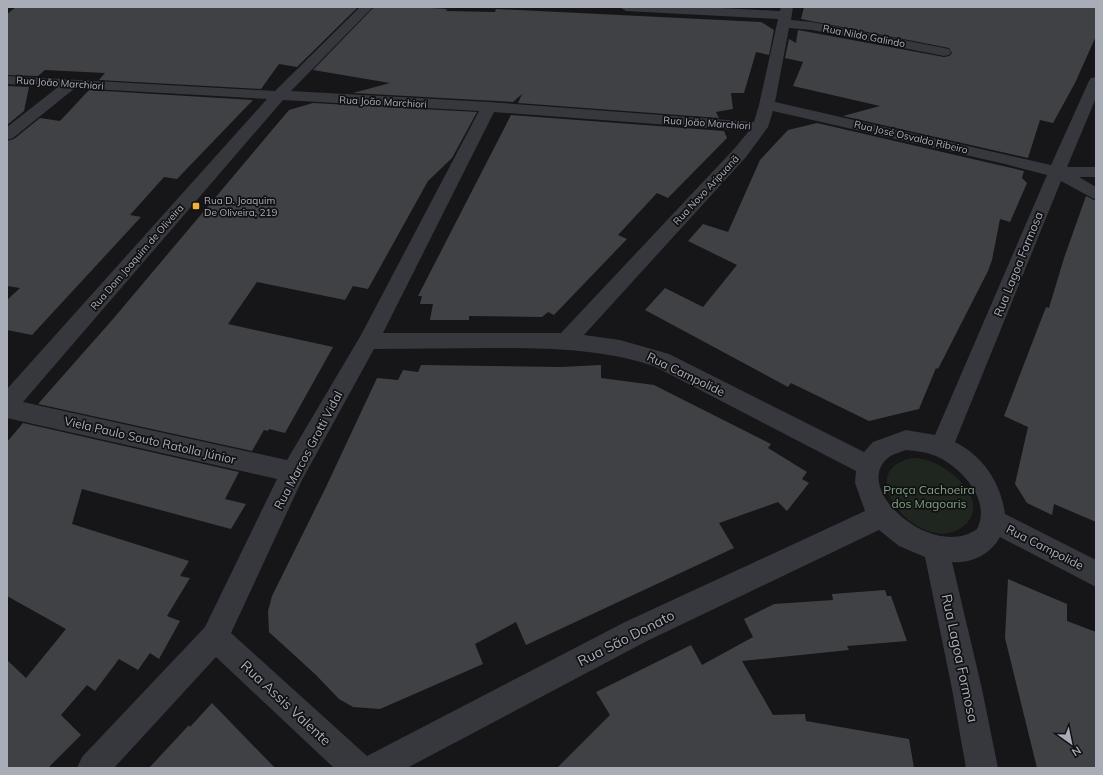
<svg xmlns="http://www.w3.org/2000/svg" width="1103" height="775" font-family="Mulish,sans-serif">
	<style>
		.green { fill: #1e261f }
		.building { fill: #404145 }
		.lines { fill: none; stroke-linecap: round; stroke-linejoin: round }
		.minor { fill: #37383d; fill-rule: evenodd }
		.poi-dot { fill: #f2b134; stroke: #111113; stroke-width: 1.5 }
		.labels { text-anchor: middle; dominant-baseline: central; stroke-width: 3.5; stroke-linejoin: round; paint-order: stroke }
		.far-street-label { font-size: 10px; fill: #a8adb8; stroke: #111113 }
		.far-poi-label { font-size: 10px; fill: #a8adb8; stroke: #111113; text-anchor: start }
		.street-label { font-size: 12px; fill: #a8adb8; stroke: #111113 }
		.park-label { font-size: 12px; fill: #7fa381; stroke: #111113 }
		.near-street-label { font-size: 14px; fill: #a8adb8; stroke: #111113 }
	</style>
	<rect width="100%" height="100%" fill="#161618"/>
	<path class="green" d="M 912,458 C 943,456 998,503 961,528 C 921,556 848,472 912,458 Z"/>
	<path class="building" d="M 16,7 L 358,7 L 297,67 L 279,64 L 261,89 L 99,80 L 105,73 L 45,70 L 38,76 L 7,75 L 7,14 Z
		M 374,7 L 416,7 L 447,9 L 446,11 L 495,12 L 496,9 L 761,22 L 774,30 L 769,55 L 756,52 L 744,93 L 731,93 L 733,109 L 716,112 L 719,118 L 518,103 L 522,94 L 513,102 L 353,93 L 390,83 L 313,70 Z
		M 804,7 L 1096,7 L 1096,36 L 1075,83 L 1053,123 L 1040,120 L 1028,158 L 843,116 L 880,106 L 793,86 L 803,62 L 785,58 L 789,39 L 796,43 L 798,30 L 944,57 L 949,56 L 952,53 L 949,48 L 801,19 Z
		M 7,86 L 29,87 L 24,111 L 7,125 Z
		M 89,90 L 253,100 L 177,179 L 164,177 L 130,215 L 141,217 L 32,335 L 7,330 L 7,300 L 20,288 L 7,286 L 7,141 L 14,139 L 40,118 L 60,121 Z
		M 313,103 L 477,112 L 452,158 L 428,181 L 368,289 L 353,286 L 345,300 L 257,282 L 228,324 L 333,347 L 285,433 L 269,429 L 268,431 L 264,430 L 252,451 L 38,404 L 113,319 L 289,110 Z
		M 511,115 L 724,131 L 727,138 L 668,198 L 657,193 L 618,235 L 627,239 L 554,315 L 548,312 L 542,317 L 469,316 L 469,320 L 430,320 L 433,304 L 420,304 L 422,296 L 418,296 Z
		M 817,123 L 1024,171 L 1022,178 L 1027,183 L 1010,222 L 1000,219 L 992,260 L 988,271 L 938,369 L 936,368 L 919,409 L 869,421 L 791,383 L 788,387 L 645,310 L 665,288 L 703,307 L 737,265 L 688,241 L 703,224 L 728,232 L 760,160 L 788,130 Z
		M 1086,196 L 1096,201 L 1096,522 L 1054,504 L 1052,515 L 1027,503 L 1015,484 L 1028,427 L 1004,416 L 1046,307 L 1049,308 L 1064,258 Z
		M 421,365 L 561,367 L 601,365 L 601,378 L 654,385 L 771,444 L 768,448 L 807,472 L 802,479 L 809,483 L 787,511 L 778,502 L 719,523 L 734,548 L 526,645 L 516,622 L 475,644 L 483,664 L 380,709 L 353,707 L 339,699 L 316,675 L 269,632 L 268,611 L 272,596 L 326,487 L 377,378 L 398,380 L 403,370 L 418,372 Z
		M 23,423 L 239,472 L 225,499 L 246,504 L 231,529 L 82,489 L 72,524 L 189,561 L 180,576 L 190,578 L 167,616 L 180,621 L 159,659 L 150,653 L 138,670 L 119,659 L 95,691 L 87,685 L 61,715 L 81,735 L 48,768 L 7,768 L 7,660 L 26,678 L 66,629 L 7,596 L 7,442 Z
		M 1008,579 L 1067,604 L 1067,621 L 1096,632 L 1096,768 L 1037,768 L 1005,638 Z
		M 885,590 L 887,596 L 891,596 L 907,641 L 847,646 L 849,650 L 742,661 L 773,715 L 805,714 L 806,721 L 909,739 L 914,768 L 557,768 L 610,715 L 596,692 L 691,645 L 702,665 L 753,637 L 744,619 L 774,604 L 833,600 L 832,594 Z
		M 212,703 L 275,768 L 149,768 L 189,725 L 190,727 Z"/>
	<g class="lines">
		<path class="minor" d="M 360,7 L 373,7 L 291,91 L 489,102 L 754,122 L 759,105 L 778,19 L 626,11 L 620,7 L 703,7 L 780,11 L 781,7 L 793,7 L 791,20 L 812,22 L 944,48 L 949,49 L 951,52 L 949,55 L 944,56 L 812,30 L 789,28 L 775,102 L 1051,165 L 1089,81 L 1091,78 L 1096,77 L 1096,98 L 1067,167 L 1096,167 L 1096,177 L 1079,177 L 1096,187 L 1096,200 L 1061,181 L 955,442 C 983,456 1001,483 1005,514 L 1096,560 L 1096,587 L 1000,537 C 991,554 971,564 952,562 L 982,689 L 998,768 L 966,768 L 952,689 L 925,557 L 899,546 L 879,530 L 645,642 L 407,768 L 334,768 L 216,657 L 114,768 L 77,768 L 82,757 L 205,627 L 277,479 L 7,418 L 7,389 L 267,99 L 75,88 L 13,138 L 7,140 L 7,127 L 58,87 L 7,84 L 7,76 L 275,91 ZM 283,100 L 479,111 L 361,335 L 287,460 L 23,402 ZM 773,111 L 1005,164 L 1047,175 L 935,435 L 906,430 L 873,442 L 864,452 L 669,354 L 620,340 L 584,335 L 746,157 L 768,127 ZM 494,112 L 749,131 L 734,149 L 561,333 L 383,333 ZM 496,348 C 549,348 602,349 654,366 L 856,471 L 855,483 L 865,511 L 625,622 L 367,756 L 231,633 L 302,480 L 374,349 ZM 906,450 C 916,451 927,452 936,456 C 961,467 992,500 977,529 C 933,561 849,488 889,457 C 893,454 901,452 906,450 Z"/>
	</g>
	<rect class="poi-dot" x="192" y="202" width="8" height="8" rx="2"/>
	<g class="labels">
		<g class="far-street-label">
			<text transform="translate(864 36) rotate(11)">Rua Nildo Galindo</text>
			<text transform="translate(60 83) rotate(4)">Rua João Marchiori</text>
			<text transform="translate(383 102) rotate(3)">Rua João Marchiori</text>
			<text transform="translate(707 123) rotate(4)">Rua João Marchiori</text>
			<text transform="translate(911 137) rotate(13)">Rua José Osvaldo Ribeiro</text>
			<text transform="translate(706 190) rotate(-47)">Rua Novo Aripuanã</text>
			<text transform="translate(137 257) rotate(-49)">Rua Dom Joaquim de Oliveira</text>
		</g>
		<g class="far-poi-label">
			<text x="204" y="200">Rua D. Joaquim<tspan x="204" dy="12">De Oliveira, 219</tspan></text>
		</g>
		<g class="street-label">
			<text transform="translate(1018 264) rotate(-68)">Rua Lagoa Formosa</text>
			<text transform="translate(686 374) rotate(26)">Rua Campolide</text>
			<text transform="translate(150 440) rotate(13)">Viela Paulo Souto Ratolla Júnior</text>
			<text transform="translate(308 450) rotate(-62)">Rua Marcos Grotti Vidal</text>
			<text transform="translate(1045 547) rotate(27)">Rua Campolide</text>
		</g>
		<g class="park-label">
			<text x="929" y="489">Praça Cachoeira<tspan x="929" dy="14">dos Magoaris</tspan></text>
		</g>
		<g class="near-street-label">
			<text transform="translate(626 638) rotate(-27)">Rua São Donato</text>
			<text transform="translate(960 658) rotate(78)">Rua Lagoa Formosa</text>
			<text transform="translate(286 703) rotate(43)">Rua Assis Valente</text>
		</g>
	</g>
	<rect width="1103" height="775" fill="none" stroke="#a8adb8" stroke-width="16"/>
	<g transform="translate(1071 743) rotate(147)" stroke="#111113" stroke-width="3" paint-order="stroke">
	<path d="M0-3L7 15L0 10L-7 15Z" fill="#a8adb8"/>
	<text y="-6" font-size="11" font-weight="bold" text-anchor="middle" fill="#a8adb8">N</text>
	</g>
</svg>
